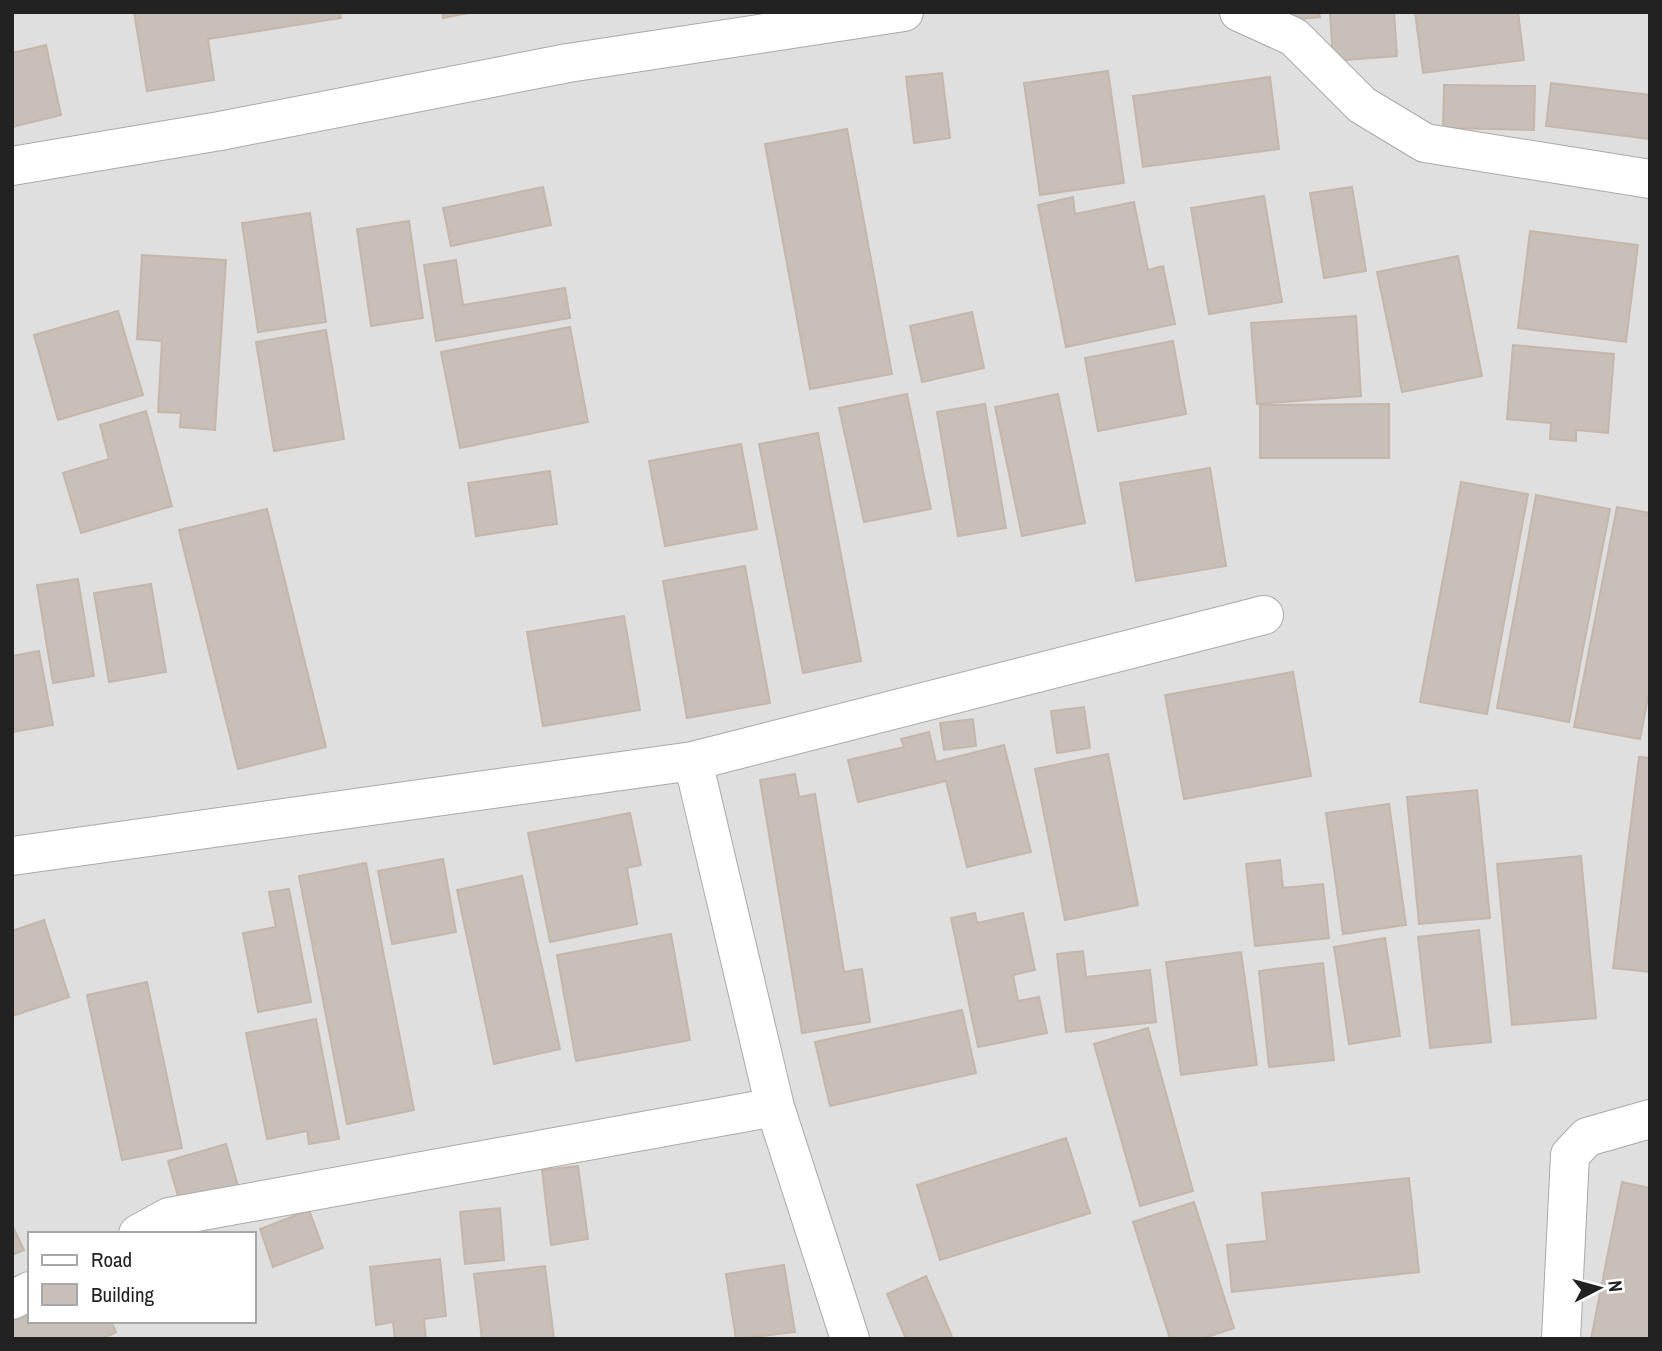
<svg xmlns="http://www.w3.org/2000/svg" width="1662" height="1351" font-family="'Archivo Narrow',sans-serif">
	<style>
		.residential { fill: #e0dfdf; fill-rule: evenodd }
		.building { fill: #c7bfb8; stroke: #c4b6ab; stroke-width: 2 }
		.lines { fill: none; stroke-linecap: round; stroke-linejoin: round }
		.street-casing { stroke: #a9a9a9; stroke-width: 40 }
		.street { stroke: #fff; stroke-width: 38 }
	</style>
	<rect width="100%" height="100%" fill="#f2efe9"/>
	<path class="residential" d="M 12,12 L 1650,12 L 1650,1339 L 12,1339 ZM 30,1234 L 254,1234 L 254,1321 L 30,1321 Z"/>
	<path class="building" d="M 134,12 L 340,12 L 341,18 L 208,39 L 214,80 L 147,91 Z
		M 443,12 L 474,12 L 443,18 Z
		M 1276,12 L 1319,12 L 1320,17 L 1277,21 Z
		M 1330,12 L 1394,12 L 1397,56 L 1333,61 Z
		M 1415,12 L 1518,12 L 1524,60 L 1423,73 Z
		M 46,45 L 61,115 L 12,127 L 12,53 Z
		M 1108,71 L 1124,183 L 1040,195 L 1024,83 Z
		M 942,73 L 950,138 L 914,143 L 906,77 Z
		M 1270,77 L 1279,149 L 1143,167 L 1133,96 Z
		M 1551,83 L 1650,95 L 1650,139 L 1546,126 Z
		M 1444,85 L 1535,86 L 1534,130 L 1443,128 Z
		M 847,129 L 892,374 L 810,389 L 765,144 Z
		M 543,187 L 551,225 L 451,246 L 443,208 Z
		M 1352,187 L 1366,271 L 1324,278 L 1310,193 Z
		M 1264,196 L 1282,302 L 1209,314 L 1191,208 Z
		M 1073,197 L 1075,214 L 1134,202 L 1148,270 L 1163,266 L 1175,324 L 1066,347 L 1038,205 Z
		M 310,213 L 326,322 L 258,332 L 242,223 Z
		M 409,221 L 423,318 L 371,326 L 357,229 Z
		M 1530,231 L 1638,245 L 1626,342 L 1518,328 Z
		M 142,255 L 226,260 L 215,430 L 180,427 L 181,413 L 158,412 L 162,341 L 137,339 Z
		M 1458,256 L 1482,376 L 1402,392 L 1377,272 Z
		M 456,260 L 463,305 L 565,288 L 570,318 L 436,341 L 424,265 Z
		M 118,311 L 143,395 L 58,420 L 34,335 Z
		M 972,312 L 984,368 L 922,382 L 910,326 Z
		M 1356,316 L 1361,396 L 1257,404 L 1251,323 Z
		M 570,327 L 588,422 L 460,448 L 441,352 Z
		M 326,330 L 344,439 L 274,451 L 256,342 Z
		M 1173,341 L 1186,414 L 1098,431 L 1085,358 Z
		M 1513,345 L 1614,354 L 1608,433 L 1576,430 L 1576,441 L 1550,439 L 1551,423 L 1507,419 Z
		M 907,394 L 931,509 L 864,522 L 839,408 Z
		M 1058,394 L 1085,523 L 1022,536 L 995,407 Z
		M 985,404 L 1006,528 L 958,536 L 937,412 Z
		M 1389,404 L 1389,458 L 1260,458 L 1260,405 Z
		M 146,411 L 172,506 L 81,533 L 63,473 L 109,459 L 100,425 Z
		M 818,433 L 861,661 L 803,673 L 759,444 Z
		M 741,444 L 757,529 L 665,546 L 649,461 Z
		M 1210,468 L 1226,566 L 1136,581 L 1120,483 Z
		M 550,471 L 557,524 L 476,536 L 468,483 Z
		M 1461,482 L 1528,494 L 1487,714 L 1420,702 Z
		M 1536,495 L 1610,509 L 1569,722 L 1497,708 Z
		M 1617,507 L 1650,513 L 1650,687 L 1640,739 L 1574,727 Z
		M 267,509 L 326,747 L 238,769 L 179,530 Z
		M 745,566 L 770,703 L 687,718 L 663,581 Z
		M 78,579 L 94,676 L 53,683 L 37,585 Z
		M 151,584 L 166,672 L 109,682 L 94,593 Z
		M 624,616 L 640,710 L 543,726 L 527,632 Z
		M 39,651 L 53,725 L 12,732 L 12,656 Z
		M 1293,672 L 1311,776 L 1184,799 L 1165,695 Z
		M 1084,707 L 1090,748 L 1057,753 L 1051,711 Z
		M 973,719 L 976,746 L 944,750 L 940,723 Z
		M 929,732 L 936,762 L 1004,745 L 1031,852 L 967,867 L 946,781 L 858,802 L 848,760 L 904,747 L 901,739 Z
		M 1108,754 L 1138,905 L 1065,920 L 1035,769 Z
		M 1639,757 L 1650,758 L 1650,972 L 1613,968 Z
		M 795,774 L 799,797 L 815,794 L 844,972 L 862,969 L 870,1022 L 802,1033 L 760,780 Z
		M 1477,790 L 1490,918 L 1419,924 L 1407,797 Z
		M 1389,804 L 1406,925 L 1343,934 L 1326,813 Z
		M 630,813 L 641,865 L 627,868 L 637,924 L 550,942 L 528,833 Z
		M 1581,856 L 1596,1018 L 1512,1025 L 1497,864 Z
		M 443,859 L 456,932 L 392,944 L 378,871 Z
		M 1280,860 L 1283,888 L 1323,884 L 1329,938 L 1255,946 L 1246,864 Z
		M 366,863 L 414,1110 L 347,1124 L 299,876 Z
		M 522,876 L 560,1049 L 494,1064 L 457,890 Z
		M 289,889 L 311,1002 L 258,1012 L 243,933 L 276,927 L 269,892 Z
		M 975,913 L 977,923 L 1023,913 L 1035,970 L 1013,975 L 1018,1001 L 1039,997 L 1047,1033 L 978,1047 L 951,918 Z
		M 44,920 L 69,997 L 12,1016 L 12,931 Z
		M 1479,930 L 1491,1042 L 1430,1048 L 1418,937 Z
		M 671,934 L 690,1040 L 576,1061 L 557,955 Z
		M 1385,938 L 1400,1036 L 1349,1044 L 1334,947 Z
		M 1083,951 L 1086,977 L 1150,970 L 1156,1022 L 1066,1032 L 1057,954 Z
		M 1241,952 L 1257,1065 L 1181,1075 L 1166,962 Z
		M 1323,963 L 1334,1060 L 1269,1067 L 1259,971 Z
		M 147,982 L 182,1148 L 122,1160 L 87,995 Z
		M 962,1010 L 976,1073 L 830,1106 L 815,1042 Z
		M 316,1019 L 339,1139 L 309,1144 L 307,1131 L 267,1139 L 246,1033 Z
		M 1148,1028 L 1193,1191 L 1140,1206 L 1094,1044 Z
		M 1066,1138 L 1090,1213 L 940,1260 L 917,1185 Z
		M 226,1144 L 238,1186 L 180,1203 L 168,1161 Z
		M 578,1166 L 588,1239 L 551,1245 L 542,1170 Z
		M 1409,1178 L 1419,1272 L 1232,1292 L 1227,1245 L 1267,1241 L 1262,1193 Z
		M 1622,1182 L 1650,1188 L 1650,1339 L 1591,1339 Z
		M 1194,1202 L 1234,1328 L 1201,1339 L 1170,1339 L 1133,1222 Z
		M 500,1208 L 504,1260 L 465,1264 L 460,1212 Z
		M 309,1210 L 323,1248 L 273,1267 L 260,1229 Z
		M 12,1225 L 24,1250 L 12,1255 Z
		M 440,1259 L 446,1316 L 424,1319 L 426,1339 L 395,1339 L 393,1322 L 376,1325 L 370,1267 Z
		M 784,1265 L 795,1332 L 736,1339 L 726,1274 Z
		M 545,1266 L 554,1339 L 482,1339 L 474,1274 Z
		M 926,1276 L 953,1339 L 906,1339 L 887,1294 Z
		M 30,1304 L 30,1321 L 111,1321 L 116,1332 L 102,1339 L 12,1339 L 12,1321 L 17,1318 L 14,1312 Z"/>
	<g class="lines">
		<g class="street-casing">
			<path id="street" d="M 1239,12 L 1294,37 L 1362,105 L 1425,143 L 1650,179
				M 12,166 L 220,131 L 568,63 L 904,12
				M 693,761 L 775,1107 L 850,1339
				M 12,856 L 693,761 L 1264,615
				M 138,1234 L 169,1217 L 775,1107
				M 12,1300 L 30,1291
				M 1561,1339 L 1570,1155 L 1587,1137 L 1650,1119"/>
		</g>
		<use href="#street" class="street"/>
	</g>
	<rect width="1662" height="1351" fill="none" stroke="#222222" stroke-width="28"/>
	<rect x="28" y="1232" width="228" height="91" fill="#ffffff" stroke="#a7a7a7" stroke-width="2"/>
	<rect x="42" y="1255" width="35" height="10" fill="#ffffff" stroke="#a7a7a7" stroke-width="2"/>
	<text x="91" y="1267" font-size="21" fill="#222222">Road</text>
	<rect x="42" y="1284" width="35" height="21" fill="#c7bfb8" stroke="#a7a7a7" stroke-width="2"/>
	<text x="91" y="1302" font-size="21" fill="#222222">Building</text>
	<g transform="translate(1599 1288) rotate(84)" stroke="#ffffff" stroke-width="5" paint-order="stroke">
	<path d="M0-5L12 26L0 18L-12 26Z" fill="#222222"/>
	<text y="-10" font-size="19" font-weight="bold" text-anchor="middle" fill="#222222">N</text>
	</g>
</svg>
